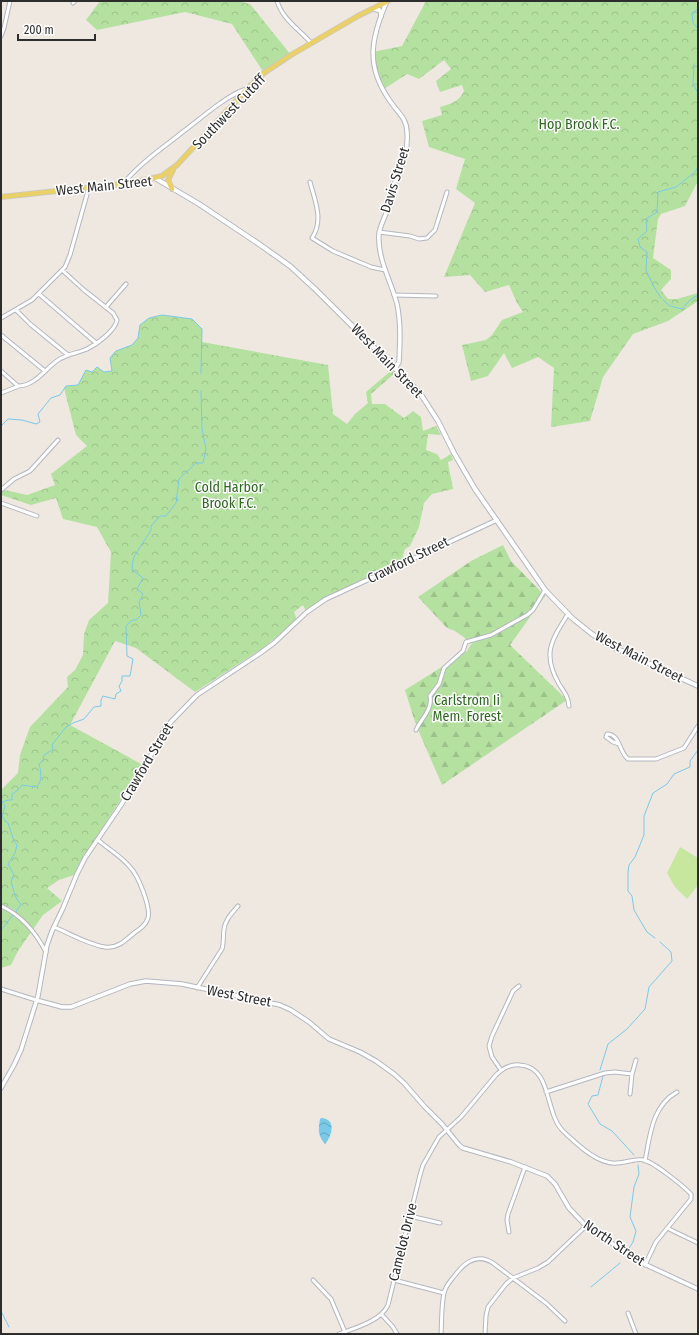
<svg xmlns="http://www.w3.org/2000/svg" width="699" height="1335" font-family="'Fira Sans Condensed',sans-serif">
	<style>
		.forest { fill: url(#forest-firs) }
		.park { fill: url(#park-crowns) }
		.pitch { fill: #c6e79d }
		.water { fill: url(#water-waves) }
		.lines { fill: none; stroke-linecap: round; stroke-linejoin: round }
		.stream { stroke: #7ac9e9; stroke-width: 1 }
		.minor-casing { stroke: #b4b6c0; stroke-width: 5 }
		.tertiary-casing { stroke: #b4b6c0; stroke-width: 5.5 }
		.secondary-casing { stroke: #b4b6c0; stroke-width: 6 }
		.primary-casing { stroke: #c8c8c8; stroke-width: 6 }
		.minor { stroke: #fff; stroke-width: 3 }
		.tertiary { stroke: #fff; stroke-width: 3.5 }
		.secondary { stroke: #fff; stroke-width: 4 }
		.primary { stroke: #ead069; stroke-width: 4.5 }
		.labels { text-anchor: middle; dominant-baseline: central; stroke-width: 3; stroke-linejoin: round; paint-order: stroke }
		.street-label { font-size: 14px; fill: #2d2d2d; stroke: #fff }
		.park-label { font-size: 14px; fill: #2c681f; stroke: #fff }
	</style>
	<defs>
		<pattern id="forest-firs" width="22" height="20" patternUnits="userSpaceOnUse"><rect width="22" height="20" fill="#b5e1a0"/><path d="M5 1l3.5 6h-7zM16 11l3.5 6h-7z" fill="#9cc18a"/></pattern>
		<pattern id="park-crowns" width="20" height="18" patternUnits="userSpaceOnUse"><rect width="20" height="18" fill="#b5e1a0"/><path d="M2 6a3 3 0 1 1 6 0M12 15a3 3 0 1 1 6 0" fill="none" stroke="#9cc18a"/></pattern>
		<pattern id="water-waves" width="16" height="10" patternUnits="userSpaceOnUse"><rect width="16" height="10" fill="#7ac9e9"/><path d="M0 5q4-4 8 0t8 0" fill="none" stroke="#64a4bd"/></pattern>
	</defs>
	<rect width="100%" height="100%" fill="#eee8e1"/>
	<path class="forest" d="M 503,545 L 511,561 L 545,596 L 510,645 L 567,700 L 442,785 L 416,725 L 405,690 L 467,651 L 472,643 L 455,631 L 447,628 L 418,597 L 471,561 Z"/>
	<path class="park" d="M 100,1 L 237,1 L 250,4 L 291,55 L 264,73 L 232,24 L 185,12 L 97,30 L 86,20 Z
		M 426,1 L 698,1 L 698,181 L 685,206 L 661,214 L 658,219 L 653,258 L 671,270 L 671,279 L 661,290 L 668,299 L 677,299 L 698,293 L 698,301 L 668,321 L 633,334 L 603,377 L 590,421 L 551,427 L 554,368 L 538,357 L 512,368 L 504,353 L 488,376 L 471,381 L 462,345 L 486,340 L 492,335 L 502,320 L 523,312 L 517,303 L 509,285 L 485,292 L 470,275 L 444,277 L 475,203 L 456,189 L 465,159 L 429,147 L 422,121 L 442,115 L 440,107 C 450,104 459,102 464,91 L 462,85 L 440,92 L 436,81 L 451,69 L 444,60 L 419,79 L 407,74 L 384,89 L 375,66 L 373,52 L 402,46 Z
		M 162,315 L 192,319 L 202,329 L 202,342 L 328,365 L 333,414 L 347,424 L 355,414 L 368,403 L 366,392 L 392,370 L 395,373 L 371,394 L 372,404 L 385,404 L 404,418 L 413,411 L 421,417 L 423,431 L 436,426 L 441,435 L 428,434 L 426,450 L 437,454 L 441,460 L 451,454 L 453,460 L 448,462 C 449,472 452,480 453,489 L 432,494 L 424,503 L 419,527 L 410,546 L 405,549 L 403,555 L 405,560 L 328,596 L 306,611 L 303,605 L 294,612 L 297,620 L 263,648 L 195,692 L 136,648 L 115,641 L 70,725 L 143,765 L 80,863 L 74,875 L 59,880 L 47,888 L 62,901 L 43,915 L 18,951 L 11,965 L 1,968 L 1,912 L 6,906 L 1,905 L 1,790 L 18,773 L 20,755 L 30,727 L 68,687 L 67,677 L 75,670 L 83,655 L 84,634 L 89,620 L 108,603 L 111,552 L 97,527 L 63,519 L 56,498 L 31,505 L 1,495 L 1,493 L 5,490 L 27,495 L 55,485 L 51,474 L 87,446 L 76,435 L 64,388 L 66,386 L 78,385 L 86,370 L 92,372 L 97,367 L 104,372 L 112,371 L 110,358 L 116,351 L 132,345 L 138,338 L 140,325 L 149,318 Z"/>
	<path class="pitch" d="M 680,847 L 698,858 L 698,885 L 687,899 L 675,887 L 667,873 Z"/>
	<path class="water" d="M 321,1118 C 337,1119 332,1136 325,1144 C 318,1136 318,1130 320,1119 Z"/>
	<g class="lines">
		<path class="stream" d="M 698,9 L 692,13 L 693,23 L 698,28
			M 694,64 L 693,84 L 698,93
			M 661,298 L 654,287 L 646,270 L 647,252 L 640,247 L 638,239 L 647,231 L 646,219 L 657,212 L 658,192 L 676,187 L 695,172 L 698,167
			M 663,300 L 670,306 L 682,309 L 690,300 L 698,295
			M 1,426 L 8,419 L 22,420 L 36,424 L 40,422 L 38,414 L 51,398 L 60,395 L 66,386 L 78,385 L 86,370 L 92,372 L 97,367 L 104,372 L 112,371 L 110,358 L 116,351 L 132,345 L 138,338 L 140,325 L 149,318 L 162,315 L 192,319 L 202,329 L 201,373
			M 15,913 L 21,904 C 14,898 14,890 11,882 L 14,875 L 8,864 L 15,853 L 17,845 L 14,841 L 8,823 L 5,821 L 2,816 L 5,806 L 2,802 L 8,800 L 12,800 L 12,794 L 18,790 L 22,785 L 36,787 C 43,782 41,771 39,764 L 44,760 L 43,756 L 53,749 L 52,745 L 66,727 L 73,723 L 84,719 L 94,707 L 101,706 L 101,700 L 103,696 L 115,699 L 116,694 L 121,691 L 119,686 L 122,681 L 122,676 L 130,676 L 133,659 L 127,656 L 126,626 L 132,620 L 136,620 L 141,615 L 139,602 L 143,594 L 137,589 L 143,578 L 132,570 L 133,560 L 135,555 L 151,530 L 151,526 L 160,516 L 166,516 L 176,503 L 179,479 L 196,463 L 203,463 L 206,449 L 202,429 L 201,391
			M 1,930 L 13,915
			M 1,936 L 1,937
			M 655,938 L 647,932 L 634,910 L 632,896 L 628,891 L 628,872 L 629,865 L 635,857 L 644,835 L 644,816 L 653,793 L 667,784 L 674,774 L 690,767 L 690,761 L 698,750
			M 600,1070 L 608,1044 L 627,1029 L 645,1009 L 649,987 L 672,961 L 671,952 L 660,942
			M 603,1076 L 598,1095 L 592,1096 L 588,1104 L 600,1124 L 612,1131 L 634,1155
			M 628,1250 L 633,1242 L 636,1231 L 630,1217 L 634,1187 L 639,1174 L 638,1165
			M 591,1287 L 620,1263
			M 1,1311 L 9,1327"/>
		<g class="minor-casing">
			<path id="minor" d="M 277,1 C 283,20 299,29 311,43
				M 73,3 L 75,1
				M 1,36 L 4,28 L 10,1
				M 310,182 C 315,201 324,220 312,238 L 333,251 L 371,267 L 385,270
				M 123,184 C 140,163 164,147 184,131 C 200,119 227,95 246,89
				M 379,232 L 410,236 L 419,239 L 427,238 L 435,230 L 447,192
				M 39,294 L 96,343
				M 394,295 L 436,296
				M 106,307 L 126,284
				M 16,310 L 30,324 L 68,355
				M 1,318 L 32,300 L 65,267 L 70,255 L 89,187
				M 1,335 L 45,371
				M 1,371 L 18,386 C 35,386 45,369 58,360 C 67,354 78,353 87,349 C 97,344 115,331 117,320 L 113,313 L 84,290 L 63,271
				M 1,393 L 19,386
				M 1,490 L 14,479 L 30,471 L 58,440
				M 1,503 L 37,516
				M 568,614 C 551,641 542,654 559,684 C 564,692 568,696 569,706
				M 416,730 C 421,719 433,709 430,696 L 439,684 L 444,668 L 463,651 L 466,642 L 491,635 L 527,615 L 533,610 L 545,590
				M 619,744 L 613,742 L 606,737 L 607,734 C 620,734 619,752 628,759 L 656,759 L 684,748 L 698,726
				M 1,906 C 21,915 36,933 46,952
				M 54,927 C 69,933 89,945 105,947 C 117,949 126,940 134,933 C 140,929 146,925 148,918 C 151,907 138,875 130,867 C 121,856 108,849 98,840
				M 197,988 L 222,949 C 224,942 223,936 224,929 C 225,920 232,913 238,906
				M 1,989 L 36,1000
				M 501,1070 L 492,1057 L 489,1046 L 492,1036 L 513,991 L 519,986
				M 546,1092 L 605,1073 L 615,1072 L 632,1074
				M 630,1094 L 632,1074 L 636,1060
				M 645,1161 C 650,1135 652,1106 677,1092
				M 410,1216 L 440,1223
				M 667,1228 L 698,1243
				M 509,1232 L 507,1220 L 508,1214 L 525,1167
				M 313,1280 L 331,1299 L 345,1332
				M 394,1280 L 444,1293
				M 628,1313 L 636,1334
				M 382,1315 L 393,1327 L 397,1334
				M 339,1334 C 355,1328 381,1321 388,1305 L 420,1175 L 423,1165 L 439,1137 L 461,1117 L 496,1075 C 502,1069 511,1064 520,1065 C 553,1067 544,1114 564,1132 C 577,1144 598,1165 617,1163 C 626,1163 635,1158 644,1160 C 655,1163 683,1186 691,1194 L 691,1199 L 656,1242 L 645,1265
				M 441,1334 C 442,1322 441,1300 445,1290 C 447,1284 452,1279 456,1274 C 465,1262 478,1253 493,1263 L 546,1303 L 565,1321
				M 485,1334 L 486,1316 L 488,1307 L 506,1284 L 513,1278 L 538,1268 L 548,1262 L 586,1226"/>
		</g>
		<g class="tertiary-casing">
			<path id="tertiary" d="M 387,1 C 371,38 365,66 390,101 C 397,112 407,118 407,132 C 409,154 400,168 393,187 C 391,195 390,203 387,211 C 384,219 380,226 379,234 C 377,258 391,281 397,304 C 401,323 400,343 399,362 L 396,367
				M 36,1000 L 62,1007 L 71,1007 L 130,984 L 146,981 L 182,984 L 280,1005 L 291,1010 L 309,1022 L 329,1039 L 360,1052 L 376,1061 L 394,1074 L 404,1083 L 424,1106 L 442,1124 L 460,1146 L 463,1148 L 511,1162 L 547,1176 L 555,1184 L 569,1208 L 586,1226 L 640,1262 L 698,1289
				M 1,1088 L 14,1065 L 21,1050 L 38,996 L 47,945 L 52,931 L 63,908 L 77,874 L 85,858 L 121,805 L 147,763 L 165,728 L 197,695 L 259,654 L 274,643 L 307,612 L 326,599 L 497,520"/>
		</g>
		<g class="secondary-casing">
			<path id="secondary" d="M 374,9 L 379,10 L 381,12 L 381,16
				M 155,178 L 199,204 L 259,244 L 290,266 L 315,289 L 420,393 L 438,421 L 454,453 L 475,489 L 545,590 L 572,618 L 592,634 L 609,645 L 698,686"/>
		</g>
		<g class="primary-casing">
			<path id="primary" d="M 172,189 L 168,180 L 173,170
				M 1,197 L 131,183 L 162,176 L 177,165 L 248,88 L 264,73 L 291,55 L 358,16 L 388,1"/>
		</g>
		<use href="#minor" class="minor"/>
		<use href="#tertiary" class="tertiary"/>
		<use href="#secondary" class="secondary"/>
		<use href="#primary" class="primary"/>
	</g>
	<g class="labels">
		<g class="street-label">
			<text transform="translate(229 112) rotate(-46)">Southwest Cutoff</text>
			<text transform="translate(395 180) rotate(-73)">Davis Street</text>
			<text transform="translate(104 186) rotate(-6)">West Main Street</text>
			<text transform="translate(387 361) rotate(46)">West Main Street</text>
			<text transform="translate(408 560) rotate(-26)">Crawford Street</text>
			<text transform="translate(639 657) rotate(27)">West Main Street</text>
			<text transform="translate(147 762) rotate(-59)">Crawford Street</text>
			<text transform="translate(239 996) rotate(11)">West Street</text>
			<text transform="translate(403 1242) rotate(-76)">Camelot Drive</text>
			<text transform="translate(614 1243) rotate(34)">North Street</text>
		</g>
		<g class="park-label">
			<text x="579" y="124">Hop Brook F.C.</text>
			<text x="229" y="487">Cold Harbor<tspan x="229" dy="16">Brook F.C.</tspan></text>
			<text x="467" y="700">Carlstrom Ii<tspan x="467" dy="16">Mem. Forest</tspan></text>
		</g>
	</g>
	<rect width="699" height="1335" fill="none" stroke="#2d2d2d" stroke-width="4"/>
	<path d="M18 34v6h77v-6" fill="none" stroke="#2d2d2d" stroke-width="2"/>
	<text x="24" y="34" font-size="12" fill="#2d2d2d" stroke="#ffffff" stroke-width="3" paint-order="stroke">200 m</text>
</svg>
